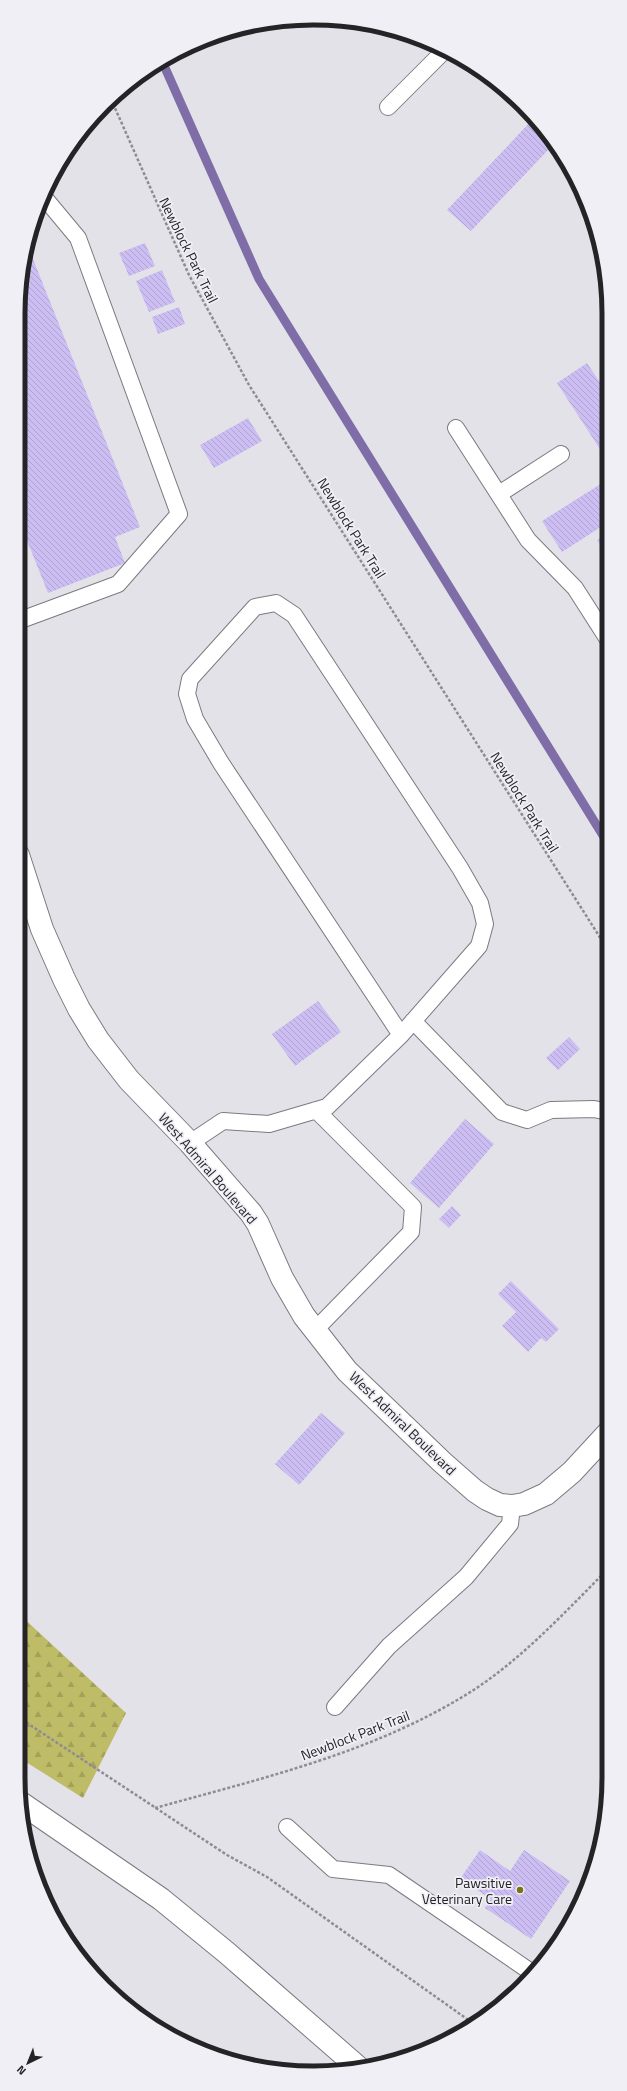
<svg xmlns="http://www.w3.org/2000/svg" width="627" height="2091" font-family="'Titillium Web',sans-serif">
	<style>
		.forest { fill: url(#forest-firs) }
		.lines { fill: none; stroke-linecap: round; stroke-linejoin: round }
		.stream { stroke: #7f6da8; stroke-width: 9 }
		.building { fill: url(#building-back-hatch) }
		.lane-casing { stroke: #7c7a80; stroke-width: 18 }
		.street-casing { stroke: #7c7a80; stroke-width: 24 }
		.highway-casing { stroke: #7c7a80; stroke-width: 24 }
		.path { stroke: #8e8c92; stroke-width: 2.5; stroke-dasharray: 3 2; stroke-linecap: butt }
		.lane { stroke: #fff; stroke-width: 16 }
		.street { stroke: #fff; stroke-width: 22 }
		.highway { stroke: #fff; stroke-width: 22 }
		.poi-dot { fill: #777317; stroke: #f1eff6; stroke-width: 1.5 }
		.labels { text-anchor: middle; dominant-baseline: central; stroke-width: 3.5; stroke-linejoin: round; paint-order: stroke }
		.street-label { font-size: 14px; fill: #242326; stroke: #f1eff6 }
		.poi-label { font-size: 14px; fill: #242326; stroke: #f1eff6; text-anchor: end }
		.rim { fill: none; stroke: #242326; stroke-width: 5 }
	</style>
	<defs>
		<pattern id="forest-firs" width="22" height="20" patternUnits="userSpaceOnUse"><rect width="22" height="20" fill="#bebc67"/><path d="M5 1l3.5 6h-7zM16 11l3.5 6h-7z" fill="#a3a159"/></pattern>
		<pattern id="building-back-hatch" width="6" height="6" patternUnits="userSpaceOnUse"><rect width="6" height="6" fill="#ccbef2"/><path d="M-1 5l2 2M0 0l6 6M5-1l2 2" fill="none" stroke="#afa3cf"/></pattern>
	</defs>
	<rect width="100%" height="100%" fill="#e4e2e9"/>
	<path class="forest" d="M 18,1613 L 126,1713 L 83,1798 L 18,1757 Z"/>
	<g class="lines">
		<path class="stream" d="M 162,61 L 259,279 L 607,842"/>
	</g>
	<path class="building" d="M 534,118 L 552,146 L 471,231 L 447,210 Z
		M 145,243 L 155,266 L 129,276 L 119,253 Z
		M 27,244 L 140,527 L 115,537 L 125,563 L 48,593 L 18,518 L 18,314 L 24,256 Z
		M 162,270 L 175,302 L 149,312 L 136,281 Z
		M 179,307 L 185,324 L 158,334 L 152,317 Z
		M 587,363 L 607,393 L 607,460 L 557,383 Z
		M 248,418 L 262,441 L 214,468 L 200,445 Z
		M 607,480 L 607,523 L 562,552 L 542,521 Z
		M 607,534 L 607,557 L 597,540 Z
		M 318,1001 L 341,1032 L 295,1066 L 272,1034 Z
		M 569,1037 L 580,1049 L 558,1070 L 546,1058 Z
		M 465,1119 L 494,1144 L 439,1208 L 410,1183 Z
		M 452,1206 L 461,1215 L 449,1228 L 439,1219 Z
		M 511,1281 L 559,1329 L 546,1342 L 541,1338 L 528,1352 L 502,1326 L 516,1312 L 498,1294 Z
		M 321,1413 L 345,1433 L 299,1485 L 275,1464 Z
		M 480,1850 L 510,1871 L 524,1850 L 570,1881 L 531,1939 L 485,1908 L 491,1899 L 460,1879 Z"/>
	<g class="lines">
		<g class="lane-casing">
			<path id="lane" d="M 388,107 L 444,51
				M 456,428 L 528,540 L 575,588 L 607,638
				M 499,494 L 561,454
				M 18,621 L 118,584 L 179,514 L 78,238 L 43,196
				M 413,1021 L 502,1112 L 527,1120 L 551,1110 L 594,1109 L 608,1112
				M 190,1143 L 223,1121 L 269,1124 L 327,1107 L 401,1035 L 479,946 L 485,924 L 480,903 L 460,868 L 294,615 L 276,603 L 255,607 L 190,679 L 187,694 L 195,719 L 221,763 L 401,1035
				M 315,1330 L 411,1232 L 413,1207 L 316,1110
				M 335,1707 L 389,1646 L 466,1577 L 510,1524 L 512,1506
				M 287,1827 L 333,1869 L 389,1875 L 531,1972"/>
		</g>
		<g class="street-casing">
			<path id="street" d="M 18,855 L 42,929 L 64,979 L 79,1009 L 98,1040 L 129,1080 L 190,1143 L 251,1213 L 258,1224 L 282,1278 L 304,1316 L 347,1371 L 442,1462 L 475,1491 L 487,1499 L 500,1505 L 512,1506 L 524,1504 L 546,1494 L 572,1472 L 608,1433"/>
		</g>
		<g class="highway-casing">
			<path id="highway" d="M 21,1803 L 161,1899 L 227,1953 L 359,2068"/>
		</g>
		<path class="path" d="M 111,99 L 189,275 L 249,385 L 608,950
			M 18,1717 L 227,1855 L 267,1877 L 474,2024
			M 155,1808 C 263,1778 376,1752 472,1691 C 523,1658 566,1611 609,1568"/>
		<use href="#lane" class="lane"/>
		<use href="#street" class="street"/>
		<use href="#highway" class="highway"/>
	</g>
	<circle class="poi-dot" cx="520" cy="1890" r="4"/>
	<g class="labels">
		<g class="street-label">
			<text transform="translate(189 250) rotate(64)">Newblock Park Trail</text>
			<text transform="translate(352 528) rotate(58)">Newblock Park Trail</text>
			<text transform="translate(525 802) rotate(58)">Newblock Park Trail</text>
			<text transform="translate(208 1168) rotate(49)">West Admiral Boulevard</text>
			<text transform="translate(403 1423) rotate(44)">West Admiral Boulevard</text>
			<text transform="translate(355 1735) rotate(-21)">Newblock Park Trail</text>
		</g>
		<g class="poi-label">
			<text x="512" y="1882">Pawsitive<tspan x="512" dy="16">Veterinary Care</tspan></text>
		</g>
	</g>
	<path d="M0 0H627V2091H0ZM313 25H314A288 288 0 0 1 602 313V1778A288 288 0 0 1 314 2066H313A288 288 0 0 1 25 1778V313A288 288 0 0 1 313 25Z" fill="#f1eff6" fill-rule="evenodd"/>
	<path class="rim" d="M313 25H314A288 288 0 0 1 602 313V1778A288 288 0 0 1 314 2066H313A288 288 0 0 1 25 1778V313A288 288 0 0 1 313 25Z"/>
	<g transform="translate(28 2063) rotate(223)" stroke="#f1eff6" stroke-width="3" paint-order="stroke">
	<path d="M0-3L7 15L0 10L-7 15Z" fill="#242326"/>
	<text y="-6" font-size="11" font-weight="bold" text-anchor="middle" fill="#242326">N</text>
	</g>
</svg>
